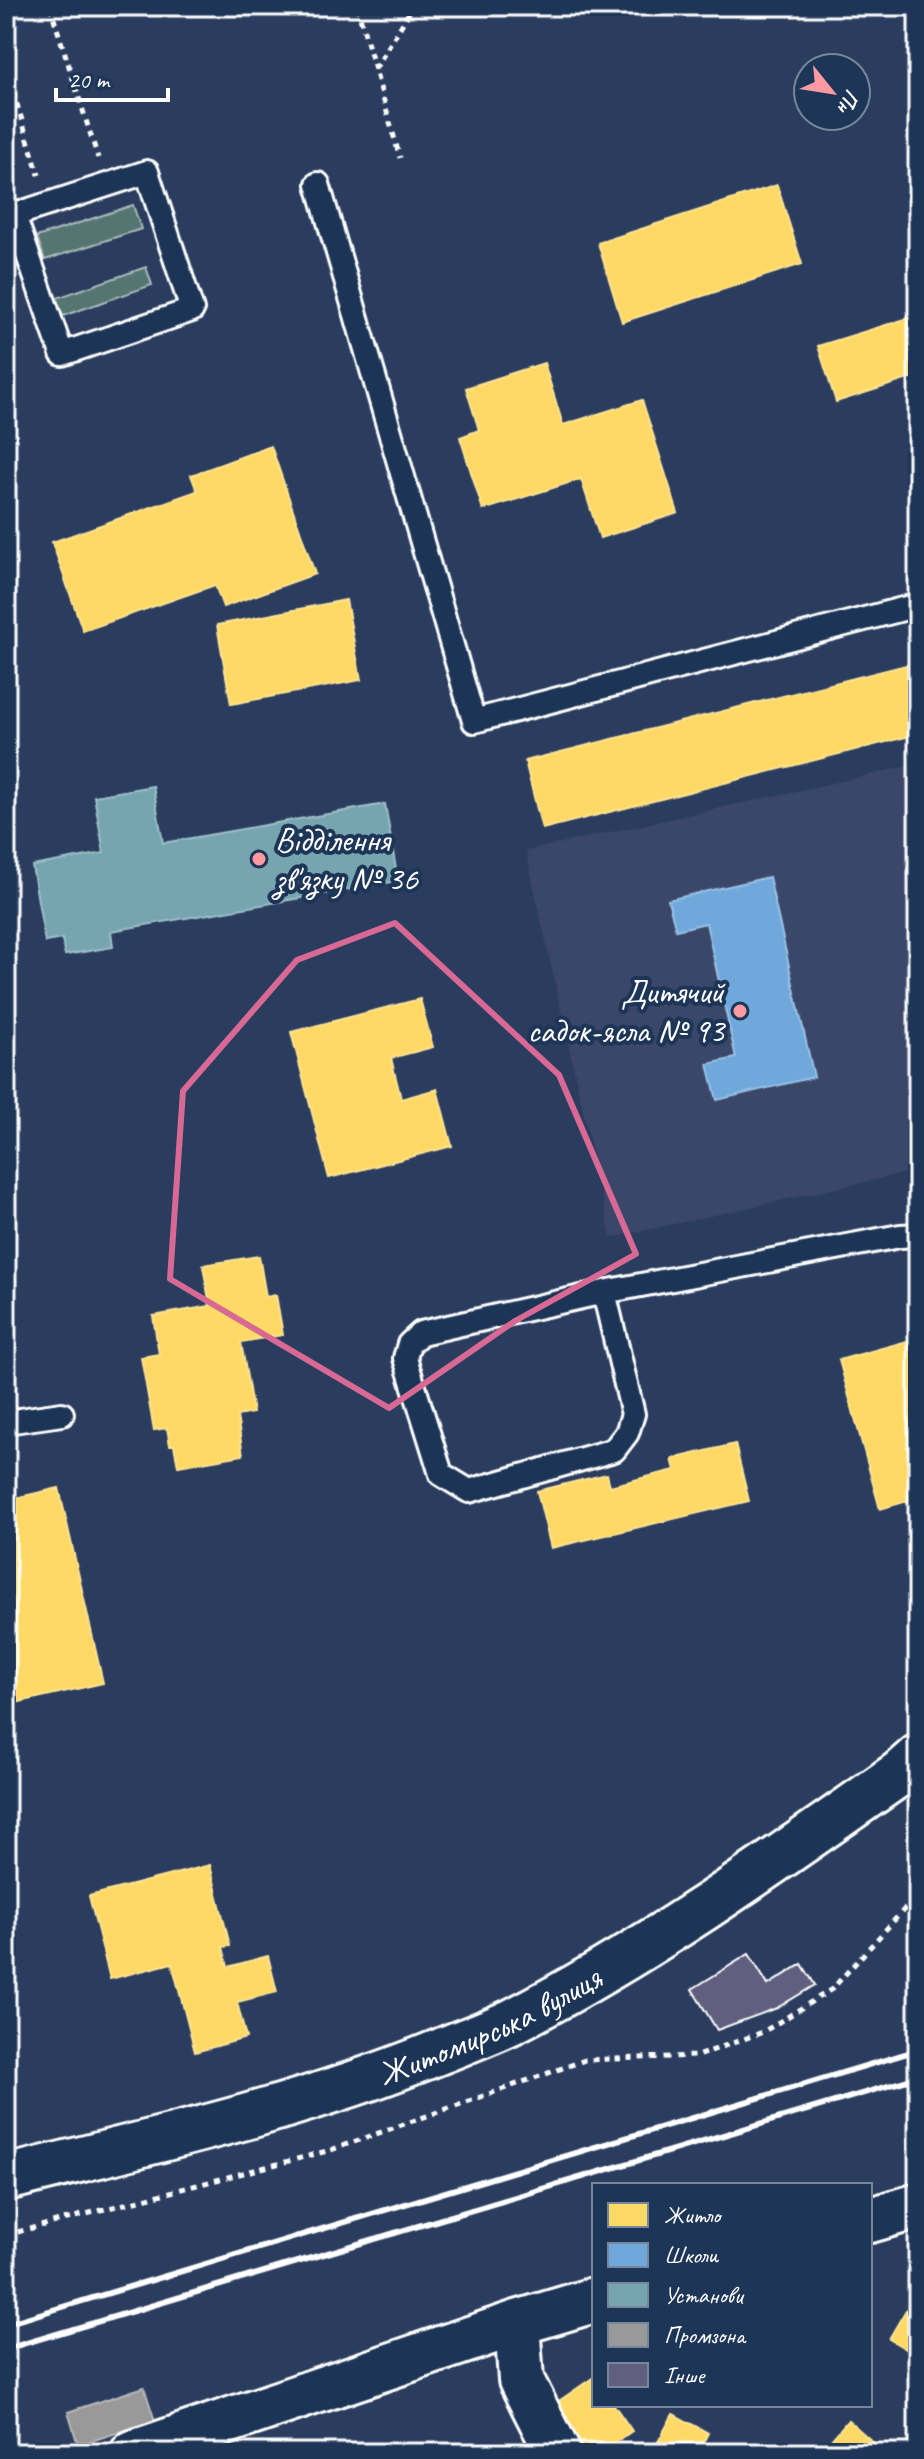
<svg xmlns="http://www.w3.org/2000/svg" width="924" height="2459" font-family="Caveat,sans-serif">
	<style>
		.built { fill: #3b4769 }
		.green { fill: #547473; stroke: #aabab9; stroke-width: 2 }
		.homes { fill: #ffd966; stroke: #ffe494; stroke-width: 2 }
		.schools { fill: #6fa8dc; stroke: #9ac2e6; stroke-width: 2 }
		.public { fill: #76a5af; stroke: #9fc0c7; stroke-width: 2 }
		.industry { fill: #999; stroke: #b8b8b8; stroke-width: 2 }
		.building { fill: #615f7f; stroke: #fff; stroke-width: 2 }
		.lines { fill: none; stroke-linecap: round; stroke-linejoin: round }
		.service-casing { stroke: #fff; stroke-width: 28 }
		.minor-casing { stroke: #fff; stroke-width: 50 }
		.tertiary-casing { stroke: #fff; stroke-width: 50 }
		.path { stroke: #fff; stroke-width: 5; stroke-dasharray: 6 6; stroke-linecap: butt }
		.service { stroke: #1d3557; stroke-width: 22 }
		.minor { stroke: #1d3557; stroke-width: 44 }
		.tertiary { stroke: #1d3557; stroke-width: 44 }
		.rail { stroke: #fff; stroke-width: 6 }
		.marked { fill: none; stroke: #d76994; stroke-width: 6; stroke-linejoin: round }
		.poi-dot { fill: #ff9aa2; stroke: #1d3557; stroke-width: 3 }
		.labels { text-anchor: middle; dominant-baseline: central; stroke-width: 8; stroke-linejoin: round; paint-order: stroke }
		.poi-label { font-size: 34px; fill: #fff; stroke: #1d3557; text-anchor: start }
		.street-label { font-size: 34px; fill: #fff; stroke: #1d3557 }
	</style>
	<rect width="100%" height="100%" fill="#2b3d5f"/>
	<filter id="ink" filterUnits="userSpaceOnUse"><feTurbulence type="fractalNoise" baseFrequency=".0125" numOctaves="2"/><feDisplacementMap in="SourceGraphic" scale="16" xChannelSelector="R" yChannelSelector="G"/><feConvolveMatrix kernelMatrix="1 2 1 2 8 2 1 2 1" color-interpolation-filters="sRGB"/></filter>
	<g filter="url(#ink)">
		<path class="built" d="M 914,765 L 918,781 L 918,1170 L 611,1238 L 526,851 Z"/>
		<path class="green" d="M 133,205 L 141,229 L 45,260 L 37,237 Z
			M 146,267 L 152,285 L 60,317 L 54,299 Z"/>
		<path class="homes" d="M 777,185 L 802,264 L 622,322 L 598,243 Z
			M 918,315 L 918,376 L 836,402 L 818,346 Z
			M 544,363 L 563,425 L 642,400 L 678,513 L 600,538 L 581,479 L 483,510 L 460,437 L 479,430 L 466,388 Z
			M 271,446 L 315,574 L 223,607 L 215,585 L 83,631 L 52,542 L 197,491 L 191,475 Z
			M 346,600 L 361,680 L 231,704 L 217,625 Z
			M 918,662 L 918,734 L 542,829 L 525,761 Z
			M 420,999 L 433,1047 L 391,1058 L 401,1099 L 437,1089 L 452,1146 L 329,1178 L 291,1032 Z
			M 259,1256 L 266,1297 L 276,1295 L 283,1335 L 241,1342 L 253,1413 L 237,1416 L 243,1455 L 178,1466 L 174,1445 L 170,1445 L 167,1428 L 154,1430 L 141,1357 L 159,1354 L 153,1316 L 210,1306 L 203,1265 Z
			M 918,1338 L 918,1498 L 880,1509 L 839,1360 Z
			M 735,1444 L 749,1501 L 551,1548 L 537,1491 L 607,1474 L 610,1486 L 675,1470 L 672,1459 Z
			M 59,1488 L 103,1683 L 15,1703 L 6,1661 L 6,1500 Z
			M 210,1865 L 230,1946 L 223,1947 L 228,1967 L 268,1956 L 277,1992 L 237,2002 L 246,2038 L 195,2052 L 172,1963 L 110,1979 L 89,1896 Z
			M 917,2291 L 918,2292 L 918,2356 L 889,2339 Z
			M 594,2377 L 594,2405 L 614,2405 L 632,2431 L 600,2453 L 586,2453 L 553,2405 Z
			M 673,2414 L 708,2433 L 698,2453 L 652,2453 Z
			M 848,2420 L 882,2450 L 880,2453 L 820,2453 Z"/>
		<path class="schools" d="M 769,877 L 814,1077 L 717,1100 L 708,1064 L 736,1058 L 706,923 L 676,930 L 668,900 Z"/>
		<path class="public" d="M 153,786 L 163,843 L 385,804 L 398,881 L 111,931 L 113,947 L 65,955 L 62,939 L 45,942 L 32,866 L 104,853 L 94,796 Z"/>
		<path class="industry" d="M 144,2387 L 155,2421 L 78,2445 L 68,2412 Z"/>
		<path class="building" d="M 749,1954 L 768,1985 L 802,1964 L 815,1985 L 777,2008 L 717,2030 L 692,1989 Z"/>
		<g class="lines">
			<g class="service-casing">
				<path id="service" d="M 147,172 L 192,310 L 62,354 L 14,215 Z
					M 318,184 L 474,721 L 918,605
					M 604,1292 L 633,1414 L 627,1433 L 614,1450 L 469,1491 L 441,1474 L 405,1358 L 409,1344 L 421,1333 L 604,1292 L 900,1236 L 918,1235
					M 6,1422 L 62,1414"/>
			</g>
			<g class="minor-casing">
				<path id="minor" d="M 870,2220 L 918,2206
					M 517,2323 L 521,2380 L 558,2453
					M 133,2453 L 517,2323 L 594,2300"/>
			</g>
			<g class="tertiary-casing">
				<g id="tertiary">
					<path id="s1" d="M 6,2178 C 153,2141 300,2109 441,2051 C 465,2041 490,2032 513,2021 C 649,1951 775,1861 900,1773 L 918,1757"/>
				</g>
			</g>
			<path class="path" d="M 50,6 L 98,158
				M 357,6 L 400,158
				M 6,69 L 39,175
				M 375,69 L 413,6
				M 6,2235 L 331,2150 L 585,2060 L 697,2056 L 763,2032 L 832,1989 L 918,1894"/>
			<use href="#service" class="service"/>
			<use href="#minor" class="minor"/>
			<use href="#tertiary" class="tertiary"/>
			<path class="rail" d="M 6,2324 L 918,2050
				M 6,2349 L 918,2077"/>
		</g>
	</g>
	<path class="marked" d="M 395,923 L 559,1075 L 636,1254 L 515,1321 L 389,1408 L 170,1279 L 183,1091 L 297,960 Z"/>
	<g class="poi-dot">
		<circle cx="259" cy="859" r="8"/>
		<circle cx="740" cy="1011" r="8"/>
	</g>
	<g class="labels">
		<g class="poi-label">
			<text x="275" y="839">Відділення<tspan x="275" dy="39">зв'язку № 36</tspan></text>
			<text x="724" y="991" text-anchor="end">Дитячий<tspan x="724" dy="39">садок-ясла № 93</tspan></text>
		</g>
		<g class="street-label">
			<text stroke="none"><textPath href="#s1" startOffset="508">Житомирська вулиця</textPath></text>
		</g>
	</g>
	<rect width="924" height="2459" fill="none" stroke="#1d3557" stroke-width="32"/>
	<rect x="16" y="16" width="892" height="2427" fill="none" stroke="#fff" stroke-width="3" filter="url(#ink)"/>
	<rect x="592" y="2183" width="280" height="224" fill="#1d3557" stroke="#77869a" stroke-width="2"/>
	<rect x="608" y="2203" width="40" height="24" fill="#ffd966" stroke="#77869a" stroke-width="2"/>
	<text x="664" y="2223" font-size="24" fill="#ffffff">Житло</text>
	<rect x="608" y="2243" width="40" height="24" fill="#6fa8dc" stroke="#77869a" stroke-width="2"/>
	<text x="664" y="2263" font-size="24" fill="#ffffff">Школи</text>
	<rect x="608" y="2283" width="40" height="24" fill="#76a5af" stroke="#77869a" stroke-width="2"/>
	<text x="664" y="2303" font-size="24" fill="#ffffff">Установи</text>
	<rect x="608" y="2323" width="40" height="24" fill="#999999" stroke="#77869a" stroke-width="2"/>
	<text x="664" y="2343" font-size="24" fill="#ffffff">Промзона</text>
	<rect x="608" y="2363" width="40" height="24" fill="#615f7f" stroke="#77869a" stroke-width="2"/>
	<text x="664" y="2383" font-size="24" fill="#ffffff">Інше</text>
	<g transform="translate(832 92) rotate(120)"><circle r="38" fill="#1d3557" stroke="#77869a" stroke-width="2"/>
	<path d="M0-6L14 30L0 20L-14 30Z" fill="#ff9aa2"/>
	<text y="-12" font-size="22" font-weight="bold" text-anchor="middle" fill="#ffffff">Пн</text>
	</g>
	<path d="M56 88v12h112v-12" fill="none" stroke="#ffffff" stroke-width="4"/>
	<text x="68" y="88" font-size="24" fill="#ffffff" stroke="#1d3557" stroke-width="6" paint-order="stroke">20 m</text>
</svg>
